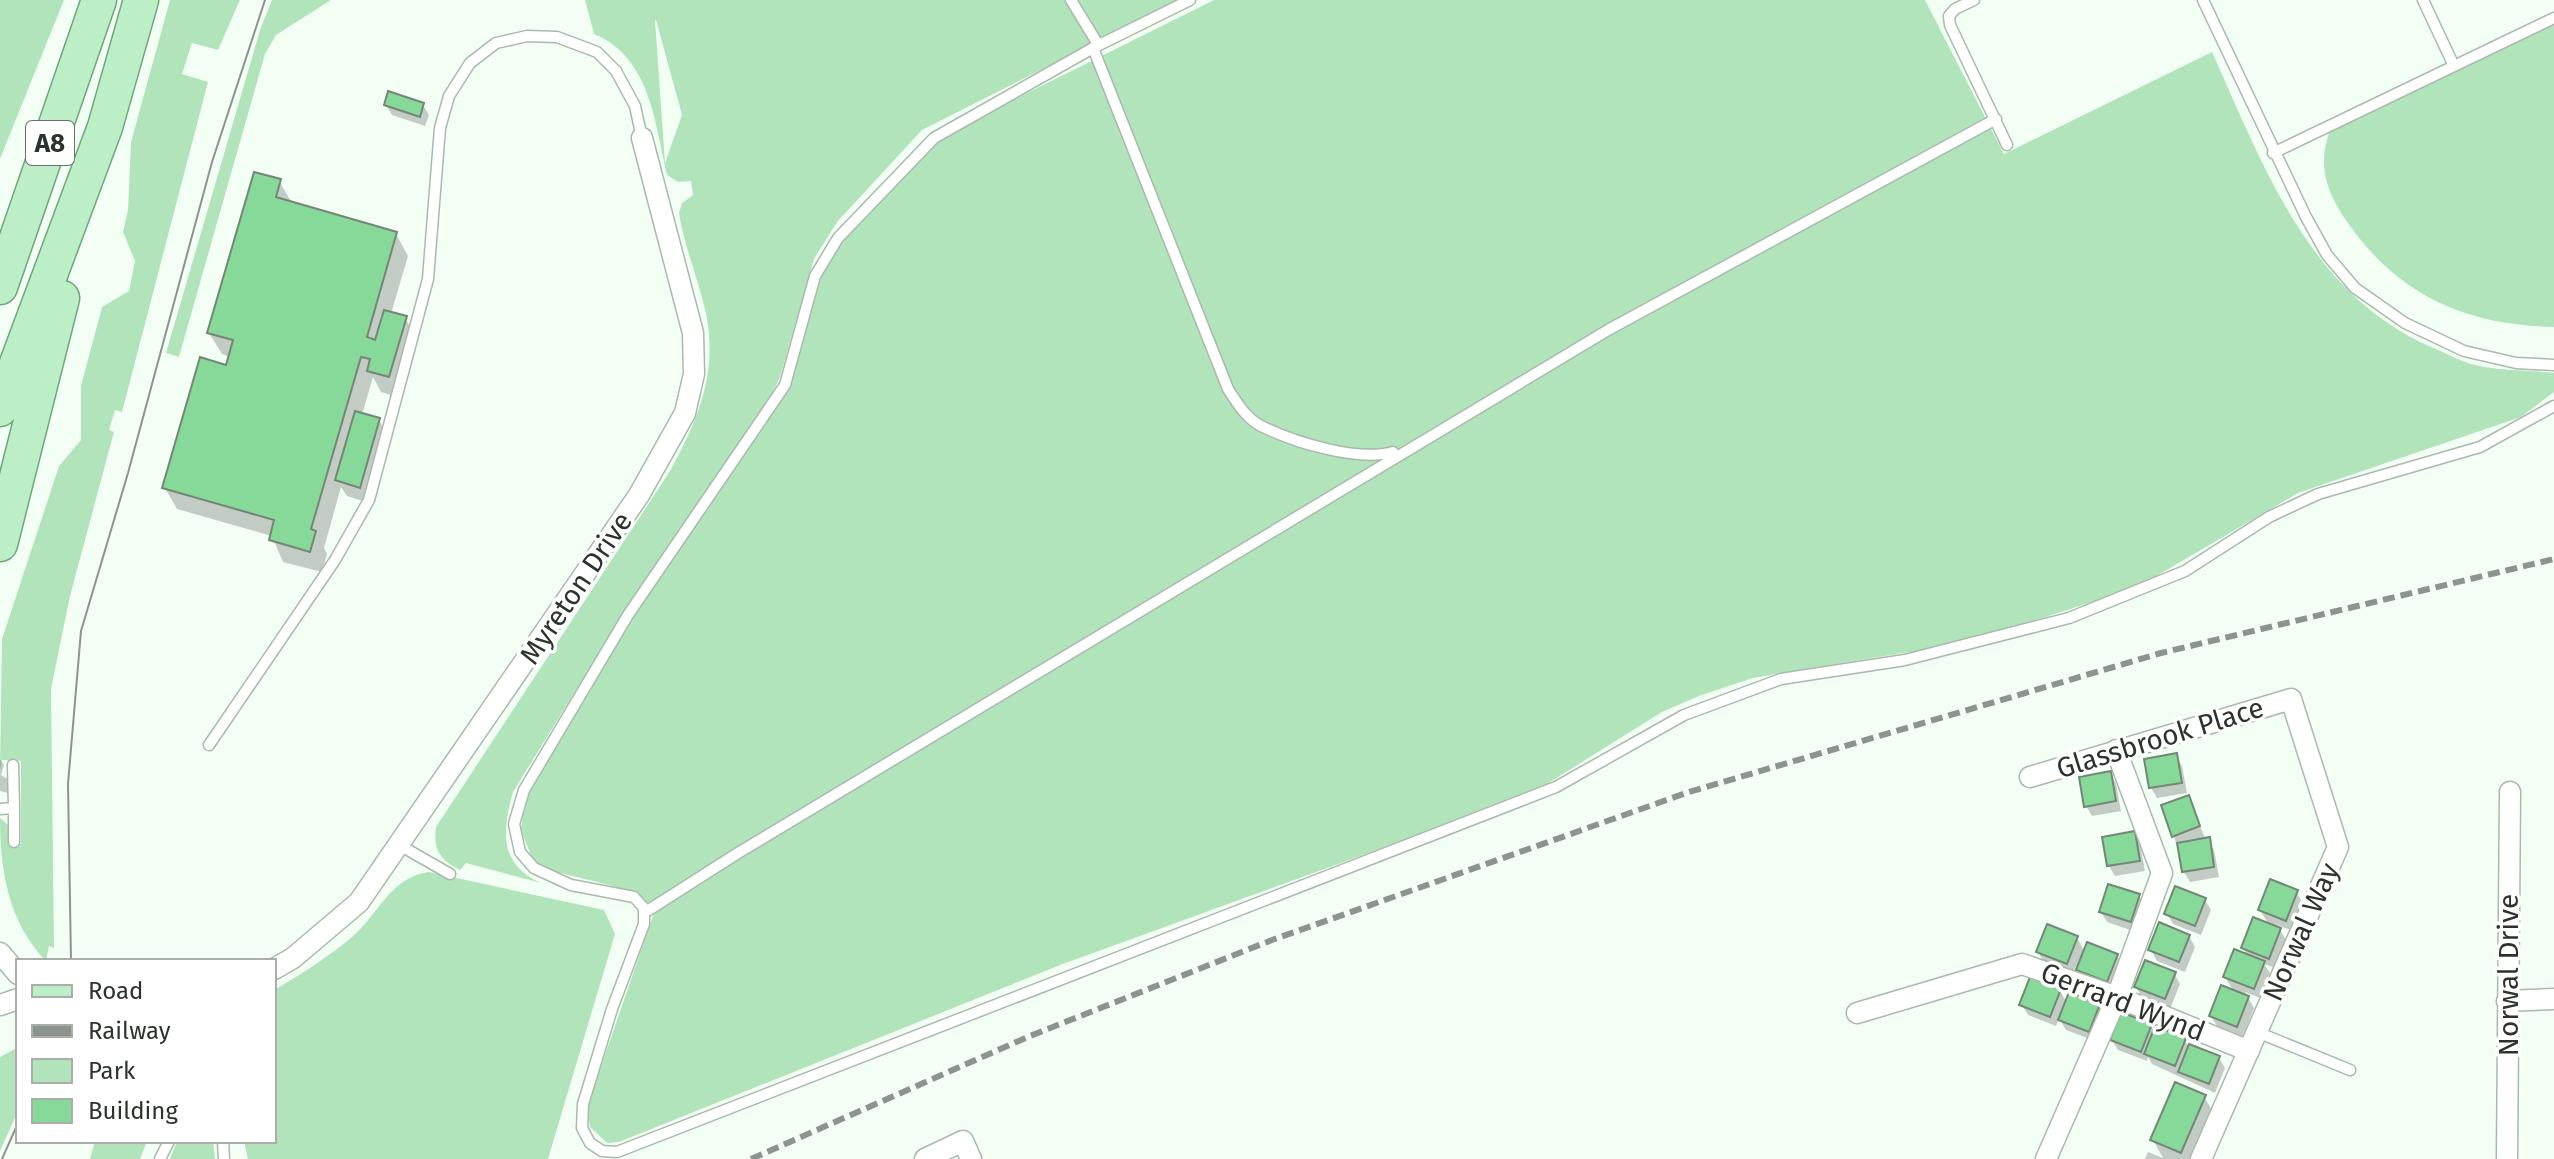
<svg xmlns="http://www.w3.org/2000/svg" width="2554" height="1159" font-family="'Fira Sans',sans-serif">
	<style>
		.green { fill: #b2e4bb; fill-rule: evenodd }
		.shadow { fill: #0003 }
		.building { fill: #86d998; stroke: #748777; stroke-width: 2 }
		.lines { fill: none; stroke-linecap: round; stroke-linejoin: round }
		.service-casing { stroke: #a8bbab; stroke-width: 13 }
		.minor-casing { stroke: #a8bbab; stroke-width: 23 }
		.primary-casing { stroke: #6da779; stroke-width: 37 }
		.service { stroke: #fff; stroke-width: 10 }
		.minor { stroke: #fff; stroke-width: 20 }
		.primary { stroke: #bcefc7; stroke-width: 34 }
		.tram { stroke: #8c958d; stroke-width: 2 }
		.rail { stroke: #8c958d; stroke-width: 6; stroke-dasharray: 12 6; stroke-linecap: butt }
		.labels { text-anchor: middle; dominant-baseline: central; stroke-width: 7; stroke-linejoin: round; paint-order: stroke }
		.shield { fill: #fff; stroke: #6b706c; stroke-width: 2 }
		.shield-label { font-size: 26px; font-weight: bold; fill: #2c332d }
		.street-label { font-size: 28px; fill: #2c332d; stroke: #fff }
	</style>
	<rect width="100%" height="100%" fill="#f3fff5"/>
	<path class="green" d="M 0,0 L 64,0 L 0,159 Z
		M 170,0 L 240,0 L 218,50 L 192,43 L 182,74 L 208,82 L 122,412 L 115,410 L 109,430 L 114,432 L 70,596 L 51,689 L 54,948 L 49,946 L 46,961 C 8,922 0,870 0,818 L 8,825 L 8,845 L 21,844 L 21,761 L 2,760 L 0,770 L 2,639 L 59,466 L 81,440 L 81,386 L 102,307 L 129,291 L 135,261 L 123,232 L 128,210 L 131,142 Z
		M 272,0 L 331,0 L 276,35 L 265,54 L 179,357 L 166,353 L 260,30 Z
		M 585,0 L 1179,0 L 922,130 L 837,222 L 814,259 L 780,377 L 770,398 L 615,627 L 513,792 C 502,831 499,865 541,883 L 466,863 L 460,870 C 440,860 433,850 436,827 L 670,471 C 698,420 718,373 706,314 C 699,280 684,247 679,213 L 682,203 L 693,195 L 691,181 L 678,182 L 667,175 C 655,123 650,57 594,34 ZM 656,20 L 682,115 L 665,163 L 655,20 Z
		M 1214,0 L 1925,0 L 2004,154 L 2212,52 C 2264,167 2310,297 2436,349 C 2448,354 2462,362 2475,365 C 2500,371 2528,370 2554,373 L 2554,392 L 2521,417 L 2298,493 L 2136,588 L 1964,643 L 1753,678 L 1699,696 L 1662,712 L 1531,794 L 1063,964 L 619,1142 L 607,1143 L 590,1127 L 587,1107 L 655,910 C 634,881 567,881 534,863 L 521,830 L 524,800 L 620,634 L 788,389 L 823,272 L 844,238 L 904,171 L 940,141 L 1007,103 Z
		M 2554,23 L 2554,327 C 2464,325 2397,295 2345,219 C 2325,189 2317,163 2331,128 Z
		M 429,872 L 604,910 L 615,934 L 548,1159 L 248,1159 L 244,1141 L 274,1141 L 274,990 C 300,975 328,957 351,938 C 379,914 390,877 429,872 Z
		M 18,1047 L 18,1111 L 0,1151 L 0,1057 Z
		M 95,1141 L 147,1141 L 140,1159 L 90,1159 Z
		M 177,1141 L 213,1141 L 215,1159 L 170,1159 Z"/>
	<path class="shadow" d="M 386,105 L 423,105 L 429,115 L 425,126 L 392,115 Z
		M 279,181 L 292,203 L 396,234 L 408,256 L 391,314 L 405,318 L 418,340 L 401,398 L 381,392 L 373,377 L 362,415 L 379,420 L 388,436 L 369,503 L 347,496 L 341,487 L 324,548 L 327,554 L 322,572 L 283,562 L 272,536 L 177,509 L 165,488 L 228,367 L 230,357 L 222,354 L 209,333 Z
		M 2176,755 L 2182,766 L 2187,793 L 2157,798 L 2151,788 L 2146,761 Z
		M 0,760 L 4,765 L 1,775 L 11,781 L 8,793 L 0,791 Z
		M 2110,773 L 2116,784 L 2121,811 L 2092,816 L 2086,806 Z
		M 2188,798 L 2206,840 L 2214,850 L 2219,877 L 2190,882 L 2184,872 L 2174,836 Z
		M 2134,833 L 2140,844 L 2145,871 L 2115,876 L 2109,866 Z
		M 2296,891 L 2302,902 L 2291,930 L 2277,925 L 2286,940 L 2275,968 L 2264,964 L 2270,973 L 2260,998 L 2245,992 L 2254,1008 L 2243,1036 L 2217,1026 L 2211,1016 L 2234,992 L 2225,977 L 2249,957 L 2243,948 L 2269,925 L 2260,910 Z
		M 2138,895 L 2145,906 L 2136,932 L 2107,922 L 2101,912 Z
		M 2205,900 L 2211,910 L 2201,935 L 2173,924 L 2167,914 Z
		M 2189,936 L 2195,947 L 2185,972 L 2157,961 L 2151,950 Z
		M 2077,938 L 2085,952 L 2117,956 L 2123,966 L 2113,991 L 2084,980 L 2076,966 L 2073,973 L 2044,962 L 2038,952 Z
		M 2174,973 L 2180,984 L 2170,1009 L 2142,998 L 2136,987 Z
		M 2060,991 L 2067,1003 L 2099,1006 L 2105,1016 L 2095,1041 L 2066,1030 L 2059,1018 L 2056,1026 L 2028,1015 L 2022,1005 Z
		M 2151,1026 L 2154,1032 L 2184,1039 L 2188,1046 L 2219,1058 L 2225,1068 L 2215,1093 L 2152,1064 L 2148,1057 L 2147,1061 L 2118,1050 L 2112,1040 Z
		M 2204,1097 L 2214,1113 L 2194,1159 L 2145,1159 L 2148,1152 L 2163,1158 L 2153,1140 Z"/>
	<path class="building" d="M 388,91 L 424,103 L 420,117 L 384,105 Z
		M 254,172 L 281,179 L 276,197 L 397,232 L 367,337 L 375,340 L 384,310 L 407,316 L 389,377 L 367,371 L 370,359 L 361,357 L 311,529 L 316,531 L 310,552 L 269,540 L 274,520 L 162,488 L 200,357 L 226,365 L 233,340 L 207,333 Z
		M 355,411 L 380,418 L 360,488 L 335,480 Z
		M 2177,753 L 2182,783 L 2149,788 L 2144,759 Z
		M 2111,771 L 2116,801 L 2084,807 L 2079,777 Z
		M 2189,795 L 2200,826 L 2172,837 L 2161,805 Z
		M 2135,831 L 2140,861 L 2107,866 L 2102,837 Z
		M 2210,837 L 2214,867 L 2182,872 L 2177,843 Z
		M 2270,879 L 2298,890 L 2286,921 L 2258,910 Z
		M 2108,884 L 2140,894 L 2131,922 L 2099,912 Z
		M 2175,886 L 2206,898 L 2195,926 L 2164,914 Z
		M 2253,917 L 2281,928 L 2269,959 L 2241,948 Z
		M 2159,922 L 2190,935 L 2179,962 L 2148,950 Z
		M 2047,924 L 2078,936 L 2067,964 L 2036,952 Z
		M 2087,942 L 2118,954 L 2107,982 L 2076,970 Z
		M 2234,949 L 2265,961 L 2254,989 L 2223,977 Z
		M 2145,960 L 2176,972 L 2165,999 L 2134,987 Z
		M 2030,977 L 2061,989 L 2050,1017 L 2019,1005 Z
		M 2221,985 L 2249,996 L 2237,1027 L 2209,1016 Z
		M 2069,992 L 2100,1004 L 2089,1032 L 2058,1020 Z
		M 2121,1012 L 2152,1024 L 2141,1052 L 2110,1040 Z
		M 2155,1026 L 2186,1038 L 2175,1066 L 2144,1054 Z
		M 2189,1044 L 2220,1056 L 2209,1084 L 2178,1072 Z
		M 2175,1082 L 2206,1095 L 2181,1153 L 2150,1140 Z"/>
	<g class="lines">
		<g class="service-casing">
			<path id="service" d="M 1071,0 L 1096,41
				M 1190,0 L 1093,48 L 934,138 L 838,238 L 815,276 L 785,385 L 628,615 L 524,790 L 514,824 L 520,852 L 534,868 L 571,885 L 634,897 L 644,908 L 644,924 L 612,1009 L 583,1104 L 582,1128 L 590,1143 L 602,1151 L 617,1152 L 1556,787 L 1684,715 L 1781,679 L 1905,660 L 2069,618 L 2185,571 L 2269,517 L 2318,494 L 2480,447 L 2554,406
				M 1974,0 L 1955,9 L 1949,16 L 1950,25 L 2007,145
				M 2203,0 L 2306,217 L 2327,255 L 2355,288 L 2405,323 L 2464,351 L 2516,363 L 2554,365
				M 2423,0 L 2454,66
				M 1093,48 L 1228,389 C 1237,403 1246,418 1261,426 C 1294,442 1357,462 1393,452
				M 2273,153 L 2554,18
				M 209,745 L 335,560 L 369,500 L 428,279 L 440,128 L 449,96 L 470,63 L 496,43 L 527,36 L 557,37 L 597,52 L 616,71 L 635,106 L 642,138
				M 14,808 L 14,842
				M 0,809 L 14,808 L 13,765
				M 401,846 L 450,874
				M 644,913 L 738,853 L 1608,330 L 1996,119
				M 2257,1032 L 2350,1070
				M 223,1141 L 224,1159
				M 160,1159 L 169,1141"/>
		</g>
		<g class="minor-casing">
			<path id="minor" d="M 2030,777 L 2291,699 L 2338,847 L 2201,1159
				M 0,953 L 18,974
				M 274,969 L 293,958 L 359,902 L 639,495 L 685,413 L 694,374 L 693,333 L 642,138
				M 2507,1001 L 2554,999
				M 0,1005 L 18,999
				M 1857,1013 L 2022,964 L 2117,997 L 2249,1051
				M 925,1159 L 963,1141 L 971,1159
				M 2046,1159 L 2117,997 L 2162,873 L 2116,750
				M 2507,1159 L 2510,792"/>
		</g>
		<g class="primary-casing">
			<path id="primary" d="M 0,287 L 99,0
				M 0,409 L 105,127 L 141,0
				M 0,544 L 62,298"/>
		</g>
		<use href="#service" class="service"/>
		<use href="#minor" class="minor"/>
		<use href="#primary" class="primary"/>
		<path class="tram" d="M 71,961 L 68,784 L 81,631 L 128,473 L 212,162 L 265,0
			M 2,1159 L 18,1123"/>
		<path class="rail" d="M 751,1159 L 1030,1036 L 1272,940 L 1689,792 L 2161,653 L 2554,559"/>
	</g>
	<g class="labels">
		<rect class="shield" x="26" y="121" width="48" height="44" rx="6"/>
		<g class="shield-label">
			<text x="50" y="143">A8</text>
		</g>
		<g class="street-label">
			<text transform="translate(576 588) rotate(-56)">Myreton Drive</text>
			<text transform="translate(2160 738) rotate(-17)">Glassbrook Place</text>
			<text transform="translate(2301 932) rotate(-66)">Norwal Way</text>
			<text transform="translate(2508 975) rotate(-90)">Norwal Drive</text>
			<text transform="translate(2123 1002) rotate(21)">Gerrard Wynd</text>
		</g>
	</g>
	<rect x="16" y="959" width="260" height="184" fill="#ffffff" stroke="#abadab" stroke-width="2"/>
	<rect x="32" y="985" width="40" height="12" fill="#bcefc7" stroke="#abadab" stroke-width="2"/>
	<text x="88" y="999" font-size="24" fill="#2c332d">Road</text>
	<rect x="32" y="1025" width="40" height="12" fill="#8c958d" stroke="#abadab" stroke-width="2"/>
	<text x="88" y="1039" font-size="24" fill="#2c332d">Railway</text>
	<rect x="32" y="1059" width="40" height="24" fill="#b2e4bb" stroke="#abadab" stroke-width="2"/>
	<text x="88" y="1079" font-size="24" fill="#2c332d">Park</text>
	<rect x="32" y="1099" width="40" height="24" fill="#86d998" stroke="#abadab" stroke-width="2"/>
	<text x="88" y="1119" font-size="24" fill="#2c332d">Building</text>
</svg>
